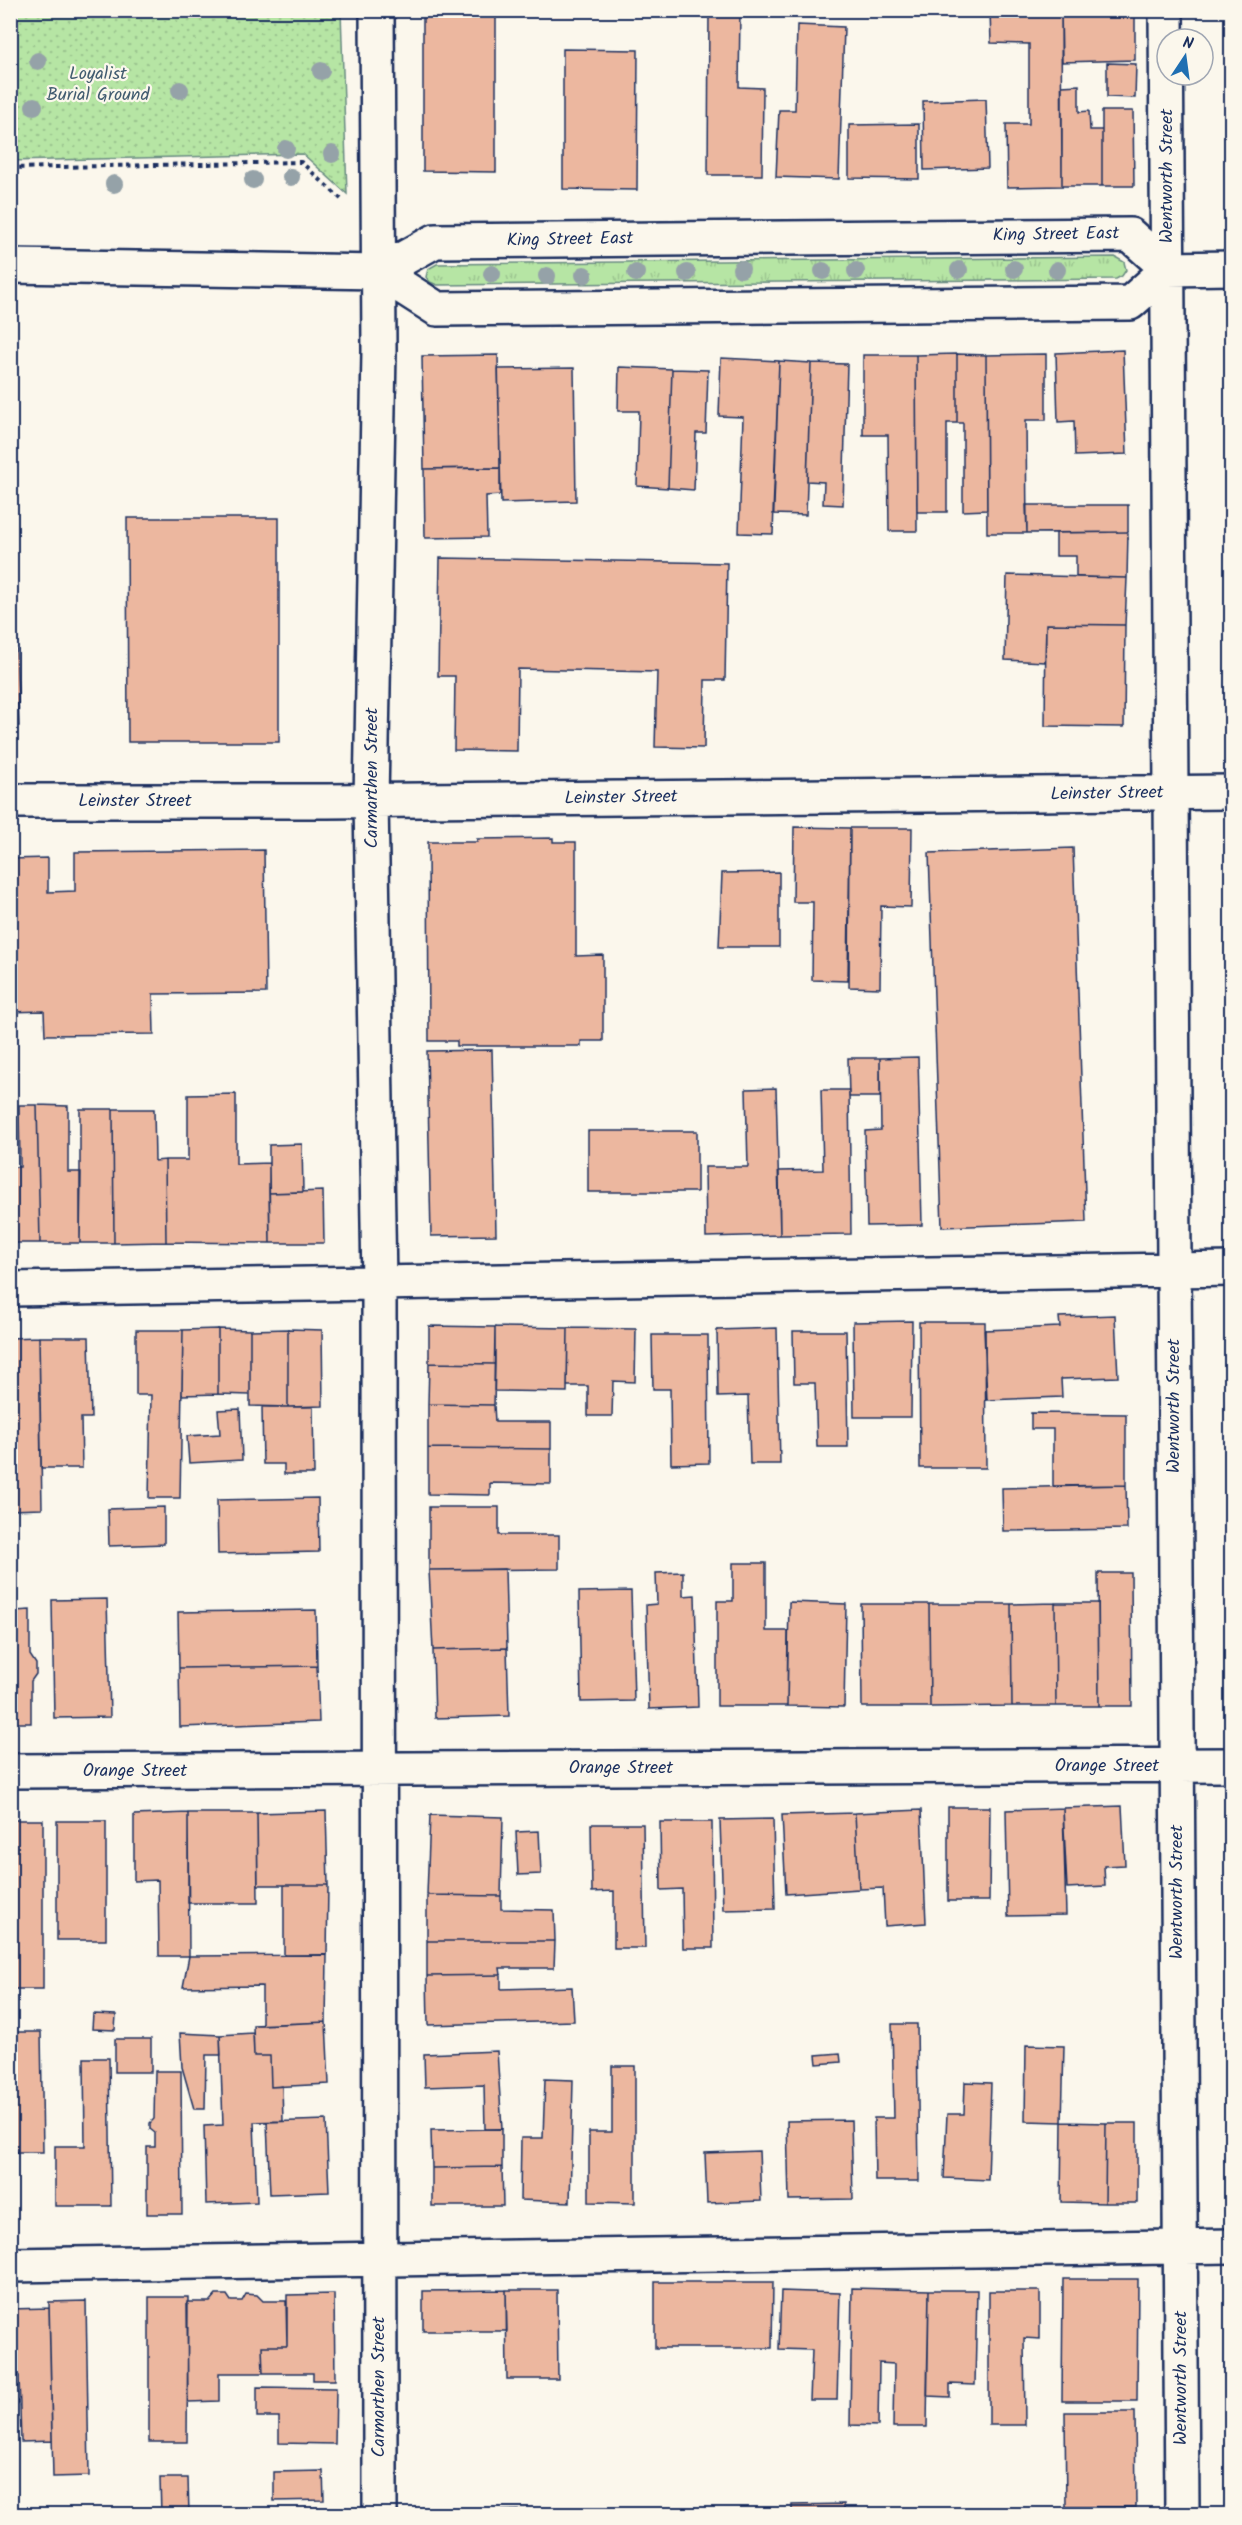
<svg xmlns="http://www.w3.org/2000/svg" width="1242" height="2525" font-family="Kalam,sans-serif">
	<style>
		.built { fill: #f6e4d5 }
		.grass { fill: url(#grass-tufts); stroke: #688a81; stroke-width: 1.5 }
		.park { fill: url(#park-dots); stroke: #688a81; stroke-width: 1.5 }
		.building { fill: #ecb79f; stroke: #1b2f5e; stroke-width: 1.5 }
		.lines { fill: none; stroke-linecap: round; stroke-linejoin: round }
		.minor-casing { stroke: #1b2f5e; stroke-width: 38 }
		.path { stroke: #1b2f5e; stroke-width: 4; stroke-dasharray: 4.5 4.5; stroke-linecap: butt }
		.minor { stroke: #fbf7ec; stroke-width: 33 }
		.tree { fill: #95a2a8 }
		.labels { text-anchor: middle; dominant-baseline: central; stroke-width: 4.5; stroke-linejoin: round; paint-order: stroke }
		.park-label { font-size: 18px; fill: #425c70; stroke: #fbf7ec }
		.street-label { font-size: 18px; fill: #1b2f5e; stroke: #fbf7ec }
	</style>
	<defs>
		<pattern id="grass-tufts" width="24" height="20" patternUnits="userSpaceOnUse" patternTransform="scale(1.5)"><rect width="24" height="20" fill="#b6e5a4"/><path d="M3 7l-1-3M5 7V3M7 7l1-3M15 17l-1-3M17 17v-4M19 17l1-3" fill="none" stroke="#9cc590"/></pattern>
		<pattern id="park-dots" width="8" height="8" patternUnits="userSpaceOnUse" patternTransform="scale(1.5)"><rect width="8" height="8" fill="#b6e5a4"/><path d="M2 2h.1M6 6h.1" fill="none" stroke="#9cc590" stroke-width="1.8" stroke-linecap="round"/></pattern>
	</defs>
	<rect width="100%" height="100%" fill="#fbf7ec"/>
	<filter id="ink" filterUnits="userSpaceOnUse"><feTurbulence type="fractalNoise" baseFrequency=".0167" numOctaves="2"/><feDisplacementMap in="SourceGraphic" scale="12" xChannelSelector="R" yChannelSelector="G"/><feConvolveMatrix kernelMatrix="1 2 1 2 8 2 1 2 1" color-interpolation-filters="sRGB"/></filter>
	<g filter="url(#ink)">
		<path class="built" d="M 377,11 L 580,11 L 575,17 L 377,15 Z"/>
		<path class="grass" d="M 1115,257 L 1124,262 L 1126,270 L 1122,276 L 1116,279 L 437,285 L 430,282 L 426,277 L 428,269 L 437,264 Z"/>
		<path class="park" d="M 10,11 L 341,11 L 347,194 L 303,154 L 11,161 Z"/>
		<path class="building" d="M 709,10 L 740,10 L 739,87 L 763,88 L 762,175 L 708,175 Z
			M 990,10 L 1061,10 L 1062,186 L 1007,187 L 1006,124 L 1029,124 L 1029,44 L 991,43 Z
			M 1061,10 L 1135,10 L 1135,60 L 1062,62 Z
			M 1231,10 L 1232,66 L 1228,66 Z
			M 423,13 L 496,14 L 496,172 L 423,171 Z
			M 797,25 L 844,27 L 839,179 L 776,177 L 779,110 L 795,110 Z
			M 563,49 L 638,50 L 637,190 L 563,189 Z
			M 1107,63 L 1136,64 L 1135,98 L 1107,97 Z
			M 1228,66 L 1232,66 L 1232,183 L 1231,183 Z
			M 1079,85 L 1079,112 L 1089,111 L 1090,130 L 1102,130 L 1102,186 L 1062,186 L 1062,86 Z
			M 986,99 L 988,168 L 924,170 L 923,101 Z
			M 1102,111 L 1133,111 L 1134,186 L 1102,186 Z
			M 919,124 L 919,179 L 849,178 L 849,125 Z
			M 1123,350 L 1127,454 L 1075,456 L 1074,421 L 1058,422 L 1056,353 Z
			M 957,354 L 957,423 L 947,423 L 947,512 L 917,512 L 916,355 Z
			M 957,354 L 986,355 L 987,510 L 963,511 L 963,423 L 957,423 Z
			M 1046,354 L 1046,420 L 1026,420 L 1027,533 L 987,533 L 986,355 Z
			M 498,355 L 500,468 L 424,469 L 422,356 Z
			M 863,355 L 916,355 L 917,531 L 889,531 L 888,435 L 863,435 Z
			M 721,358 L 779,361 L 773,534 L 739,533 L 743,417 L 719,416 Z
			M 779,361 L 811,363 L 806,515 L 773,514 Z
			M 1228,362 L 1232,362 L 1232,417 L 1228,417 Z
			M 811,363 L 847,364 L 843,505 L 823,504 L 824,482 L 807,481 Z
			M 619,367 L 672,369 L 668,488 L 637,486 L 639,411 L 618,411 Z
			M 574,368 L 576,501 L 501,503 L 498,369 Z
			M 672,369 L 708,370 L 706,433 L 696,433 L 694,490 L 668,488 Z
			M 10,381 L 13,381 L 14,417 L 10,418 Z
			M 470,468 L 500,468 L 500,495 L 486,496 L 487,537 L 425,538 L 424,469 Z
			M 10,475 L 19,726 L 10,726 Z
			M 1026,505 L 1128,505 L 1128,532 L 1027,533 Z
			M 127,518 L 279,518 L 279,742 L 128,742 Z
			M 1128,532 L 1127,578 L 1076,577 L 1076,556 L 1056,556 L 1056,533 Z
			M 440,558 L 727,563 L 725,680 L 705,680 L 704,748 L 655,747 L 657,672 L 518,669 L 517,751 L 454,750 L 455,676 L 438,676 Z
			M 1007,575 L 1127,578 L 1125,625 L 1046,624 L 1045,662 L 1005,660 Z
			M 1046,624 L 1125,625 L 1124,727 L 1045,726 Z
			M 794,827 L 850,828 L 848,981 L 812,980 L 813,902 L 793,902 Z
			M 850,828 L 912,828 L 911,907 L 881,906 L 880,988 L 849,987 Z
			M 553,838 L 553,842 L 576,842 L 576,956 L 603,955 L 603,1041 L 581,1041 L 581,1046 L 457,1046 L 457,1041 L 429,1041 L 428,842 L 477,842 L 477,839 Z
			M 1073,848 L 1086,1222 L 942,1227 L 929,853 Z
			M 264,850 L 266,993 L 153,994 L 154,1034 L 45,1035 L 44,1011 L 10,1012 L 10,859 L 48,858 L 48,892 L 75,891 L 75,852 Z
			M 779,872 L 779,947 L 719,947 L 722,873 Z
			M 492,1050 L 496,1235 L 431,1236 L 427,1051 Z
			M 918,1057 L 922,1225 L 867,1226 L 865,1131 L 881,1130 L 880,1058 Z
			M 848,1058 L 880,1058 L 880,1097 L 849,1097 Z
			M 776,1088 L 780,1235 L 706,1237 L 705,1167 L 748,1167 L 746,1089 Z
			M 821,1090 L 849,1090 L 851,1234 L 780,1235 L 779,1171 L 823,1170 Z
			M 236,1094 L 236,1164 L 269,1163 L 270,1243 L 166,1242 L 165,1160 L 188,1160 L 188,1095 Z
			M 19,1105 L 37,1105 L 40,1243 L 10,1243 L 10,1167 L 20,1167 Z
			M 37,1105 L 68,1106 L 68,1172 L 81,1172 L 80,1243 L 40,1243 Z
			M 80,1109 L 113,1109 L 114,1243 L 80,1243 Z
			M 113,1109 L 154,1109 L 155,1161 L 165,1160 L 166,1242 L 114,1243 Z
			M 588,1131 L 697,1131 L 697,1192 L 588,1192 Z
			M 302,1144 L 303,1192 L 269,1193 L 269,1145 Z
			M 323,1191 L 324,1243 L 270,1243 L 269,1193 Z
			M 1115,1315 L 1118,1377 L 1061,1379 L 1062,1397 L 987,1400 L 984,1330 L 1060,1327 L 1059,1317 Z
			M 912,1321 L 911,1417 L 854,1417 L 853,1322 Z
			M 919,1322 L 985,1322 L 986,1468 L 920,1468 Z
			M 429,1326 L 495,1327 L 495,1364 L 429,1363 Z
			M 495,1327 L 568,1328 L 567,1392 L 494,1391 Z
			M 568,1328 L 636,1329 L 635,1382 L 613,1381 L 612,1416 L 588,1416 L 588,1386 L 567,1386 Z
			M 777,1328 L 780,1464 L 750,1464 L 748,1396 L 718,1397 L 717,1330 Z
			M 218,1329 L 250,1330 L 250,1395 L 218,1394 Z
			M 218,1329 L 218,1394 L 182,1395 L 183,1330 Z
			M 288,1329 L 288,1407 L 250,1406 L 250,1330 Z
			M 288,1329 L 322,1330 L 323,1406 L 288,1407 Z
			M 136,1330 L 183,1330 L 180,1498 L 149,1498 L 151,1395 L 136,1395 Z
			M 793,1331 L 846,1331 L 848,1447 L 817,1447 L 815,1383 L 794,1383 Z
			M 652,1335 L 708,1335 L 709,1463 L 671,1464 L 670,1389 L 653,1389 Z
			M 39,1337 L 42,1509 L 10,1510 L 10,1338 Z
			M 39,1337 L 89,1337 L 91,1418 L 81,1418 L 82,1468 L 41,1468 Z
			M 429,1363 L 495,1364 L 494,1405 L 428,1404 Z
			M 428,1404 L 494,1405 L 495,1422 L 551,1422 L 551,1449 L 428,1448 Z
			M 262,1407 L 313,1407 L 314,1474 L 284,1474 L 284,1464 L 263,1464 Z
			M 240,1409 L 242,1460 L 189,1463 L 187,1436 L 220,1434 L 218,1410 Z
			M 1031,1413 L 1126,1414 L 1126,1485 L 1053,1486 L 1053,1429 L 1031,1429 Z
			M 428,1448 L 551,1449 L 551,1484 L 490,1483 L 490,1495 L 428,1494 Z
			M 1126,1485 L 1127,1529 L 1003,1531 L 1002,1488 Z
			M 318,1498 L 319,1552 L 218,1554 L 217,1500 Z
			M 164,1507 L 164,1544 L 109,1546 L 108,1509 Z
			M 429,1507 L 499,1507 L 499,1535 L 559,1535 L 559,1569 L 429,1570 Z
			M 733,1563 L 766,1563 L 766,1631 L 788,1631 L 787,1706 L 717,1706 L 717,1601 L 733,1601 Z
			M 505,1569 L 507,1648 L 433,1650 L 429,1570 Z
			M 683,1572 L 683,1596 L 695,1595 L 698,1707 L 649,1709 L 646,1605 L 657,1604 L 656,1573 Z
			M 1098,1573 L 1131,1573 L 1132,1706 L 1099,1706 Z
			M 631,1591 L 634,1701 L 581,1702 L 579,1592 Z
			M 10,1599 L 15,1599 L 15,1611 L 30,1610 L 30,1655 L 36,1664 L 36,1674 L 31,1681 L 31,1723 L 10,1723 Z
			M 107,1599 L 110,1717 L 54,1718 L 52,1600 Z
			M 789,1602 L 846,1604 L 844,1707 L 787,1706 Z
			M 1055,1603 L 1056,1706 L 1012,1706 L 1011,1604 Z
			M 1055,1603 L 1098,1603 L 1099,1706 L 1056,1706 Z
			M 861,1604 L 929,1604 L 930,1707 L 862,1707 Z
			M 929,1604 L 1011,1604 L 1012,1706 L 930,1707 Z
			M 316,1610 L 317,1666 L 179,1668 L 178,1612 Z
			M 507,1648 L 509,1716 L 435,1718 L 433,1650 Z
			M 317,1666 L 319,1722 L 180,1727 L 179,1668 Z
			M 1122,1806 L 1125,1865 L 1104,1866 L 1105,1886 L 1067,1888 L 1063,1808 Z
			M 948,1807 L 990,1807 L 989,1901 L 948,1901 Z
			M 1063,1808 L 1066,1915 L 1008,1916 L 1006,1810 Z
			M 921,1810 L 926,1923 L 885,1926 L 883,1888 L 859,1889 L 855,1813 Z
			M 326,1811 L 328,1885 L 258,1885 L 257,1813 Z
			M 188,1813 L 257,1813 L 258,1903 L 188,1903 Z
			M 188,1813 L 189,1956 L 159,1956 L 158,1880 L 134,1881 L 134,1815 Z
			M 855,1813 L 859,1889 L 786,1894 L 782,1815 Z
			M 430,1815 L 503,1817 L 501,1896 L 427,1895 Z
			M 773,1819 L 775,1909 L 723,1910 L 720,1820 Z
			M 10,1820 L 43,1820 L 43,1989 L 10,1989 Z
			M 57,1821 L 106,1821 L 106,1940 L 57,1940 Z
			M 660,1822 L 712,1822 L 713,1948 L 683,1948 L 682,1889 L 661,1890 Z
			M 591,1824 L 643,1824 L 645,1948 L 614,1948 L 614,1891 L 592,1892 Z
			M 539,1831 L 541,1874 L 518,1875 L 516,1832 Z
			M 284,1885 L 328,1885 L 327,1955 L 284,1955 Z
			M 427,1895 L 501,1896 L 501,1909 L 554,1910 L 555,1941 L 427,1941 Z
			M 427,1941 L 555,1941 L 554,1968 L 500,1968 L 501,1975 L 427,1976 Z
			M 327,1955 L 326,2022 L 262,2025 L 262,1986 L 183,1987 L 189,1956 Z
			M 501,1975 L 501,1989 L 572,1987 L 574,2021 L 428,2025 L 427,1976 Z
			M 93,2014 L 116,2015 L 115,2030 L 92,2029 Z
			M 326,2022 L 329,2084 L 271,2087 L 270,2056 L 254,2056 L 253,2025 Z
			M 892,2024 L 917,2024 L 919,2181 L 875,2181 L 874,2118 L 894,2118 Z
			M 10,2032 L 41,2032 L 43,2152 L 10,2152 Z
			M 180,2033 L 220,2035 L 221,2055 L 206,2055 L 205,2109 L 194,2109 L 182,2067 Z
			M 253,2033 L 254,2056 L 270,2056 L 271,2087 L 282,2086 L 283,2121 L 254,2122 L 257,2202 L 206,2204 L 204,2126 L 223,2125 L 220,2035 Z
			M 115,2039 L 151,2039 L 151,2072 L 115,2072 Z
			M 1026,2045 L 1064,2046 L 1062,2122 L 1025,2121 Z
			M 497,2051 L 502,2129 L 485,2129 L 484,2085 L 425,2087 L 424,2054 Z
			M 840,2053 L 841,2062 L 817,2064 L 816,2055 Z
			M 84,2058 L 109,2058 L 111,2206 L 55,2206 L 55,2146 L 85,2146 Z
			M 612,2066 L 635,2066 L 635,2203 L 589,2202 L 589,2132 L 612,2132 Z
			M 155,2071 L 181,2071 L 182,2214 L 147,2214 L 147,2147 L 155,2147 L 155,2133 L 150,2129 L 150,2123 L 154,2119 Z
			M 545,2079 L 573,2080 L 570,2202 L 520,2200 L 521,2138 L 543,2138 Z
			M 965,2082 L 991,2083 L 988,2180 L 944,2178 L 947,2114 L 964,2114 Z
			M 326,2120 L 329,2192 L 270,2194 L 267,2122 Z
			M 851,2120 L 853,2199 L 789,2200 L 787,2121 Z
			M 1062,2122 L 1106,2123 L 1105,2203 L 1061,2202 Z
			M 1106,2123 L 1137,2123 L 1137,2203 L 1105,2203 Z
			M 502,2129 L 502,2167 L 432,2168 L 431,2130 Z
			M 759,2151 L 761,2201 L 707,2203 L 705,2153 Z
			M 502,2167 L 503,2206 L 432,2206 L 432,2168 Z
			M 1063,2279 L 1138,2279 L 1137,2401 L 1062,2401 Z
			M 655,2282 L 773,2282 L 772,2348 L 655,2348 Z
			M 852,2288 L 929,2290 L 927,2427 L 893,2427 L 894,2364 L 879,2363 L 878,2426 L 850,2425 Z
			M 506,2290 L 507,2331 L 423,2331 L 423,2291 Z
			M 506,2290 L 557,2290 L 558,2379 L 507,2379 Z
			M 929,2290 L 977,2290 L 975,2385 L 950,2384 L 950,2397 L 927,2396 Z
			M 781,2291 L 840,2293 L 837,2400 L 810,2400 L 812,2350 L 779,2349 Z
			M 989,2291 L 1040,2291 L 1040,2339 L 1024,2338 L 1025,2425 L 989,2425 Z
			M 246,2294 L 257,2295 L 263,2301 L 286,2301 L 287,2346 L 262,2346 L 263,2373 L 219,2373 L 219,2401 L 188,2402 L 187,2302 L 210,2302 L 216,2295 L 227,2295 L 231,2301 L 242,2301 Z
			M 334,2294 L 335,2380 L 313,2380 L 313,2373 L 263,2373 L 262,2346 L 287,2346 L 287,2295 Z
			M 149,2297 L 188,2297 L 187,2442 L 149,2442 Z
			M 86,2301 L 89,2476 L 53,2477 L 49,2302 Z
			M 49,2308 L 52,2441 L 21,2442 L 19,2376 L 10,2376 L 10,2309 Z
			M 257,2387 L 336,2388 L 335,2444 L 279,2443 L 279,2417 L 257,2417 Z
			M 1065,2412 L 1135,2412 L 1136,2507 L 1066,2507 Z
			M 323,2471 L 324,2500 L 274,2501 L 274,2472 Z
			M 160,2478 L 188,2478 L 189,2514 L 161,2514 Z
			M 844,2504 L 844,2514 L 792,2514 L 792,2505 Z
			M 540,2510 L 540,2514 L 426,2514 L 426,2512 Z"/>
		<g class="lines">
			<g class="minor-casing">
				<path id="minor" d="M 377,10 L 379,351 L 371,801 L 379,1283 L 380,2514
					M 1166,10 L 1182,2514
					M 10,266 L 379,272 L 435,241 L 1130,235 L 1168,269
					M 1168,269 L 1232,268
					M 379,272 L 437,309 L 1130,303 L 1168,269
					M 10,801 L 327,801 L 1232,792
					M 10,1289 L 1232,1269
					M 10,1771 L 1232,1765
					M 10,2265 L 1232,2246"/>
			</g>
			<path class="path" d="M 10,168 L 301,162 L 341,199
				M 261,2513 L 261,2514"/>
			<use href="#minor" class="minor"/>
		</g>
		<g class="tree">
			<circle cx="38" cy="61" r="9"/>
			<circle cx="321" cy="71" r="9"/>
			<circle cx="180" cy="90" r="9"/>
			<circle cx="34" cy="106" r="9"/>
			<circle cx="286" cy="149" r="9"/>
			<circle cx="332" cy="154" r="9"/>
			<circle cx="291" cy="177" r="9"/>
			<circle cx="253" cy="180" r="9"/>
			<circle cx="114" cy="184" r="9"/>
			<circle cx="741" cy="269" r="9"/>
			<circle cx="1014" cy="269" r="9"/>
			<circle cx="959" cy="270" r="9"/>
			<circle cx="1057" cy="270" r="9"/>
			<circle cx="823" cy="271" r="9"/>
			<circle cx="856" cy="271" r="9"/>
			<circle cx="636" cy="273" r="9"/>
			<circle cx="687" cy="273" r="9"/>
			<circle cx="492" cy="274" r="9"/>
			<circle cx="584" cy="275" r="9"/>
			<circle cx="547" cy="276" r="9"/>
		</g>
	</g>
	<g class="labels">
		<g class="park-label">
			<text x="98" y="74">Loyalist<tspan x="98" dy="21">Burial Ground</tspan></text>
		</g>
		<g class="street-label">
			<text transform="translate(1167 176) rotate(-90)">Wentworth Street</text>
			<text transform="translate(1056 235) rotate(-1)">King Street East</text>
			<text transform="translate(570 240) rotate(-1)">King Street East</text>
			<text transform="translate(372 778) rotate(-90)">Carmarthen Street</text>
			<text transform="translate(1107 794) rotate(-1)">Leinster Street</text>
			<text transform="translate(621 798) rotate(-1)">Leinster Street</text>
			<text x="135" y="801">Leinster Street</text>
			<text transform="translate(1174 1406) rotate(-90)">Wentworth Street</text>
			<text x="1107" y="1766">Orange Street</text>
			<text x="621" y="1768">Orange Street</text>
			<text x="135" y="1771">Orange Street</text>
			<text transform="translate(1177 1892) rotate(-90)">Wentworth Street</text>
			<text transform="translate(1181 2378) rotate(-90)">Wentworth Street</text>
			<text transform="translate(379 2387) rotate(-90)">Carmarthen Street</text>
		</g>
	</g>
	<rect width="1242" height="2525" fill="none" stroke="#fbf7ec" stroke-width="36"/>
	<rect x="18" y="18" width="1206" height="2489" fill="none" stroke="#1b2f5e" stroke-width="2" filter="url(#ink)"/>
	<g transform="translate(1185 57) rotate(13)"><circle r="28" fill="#fbf7ec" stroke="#a1a7b3" stroke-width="1.5"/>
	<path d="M0-4.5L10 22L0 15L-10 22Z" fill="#1f6fb2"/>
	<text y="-9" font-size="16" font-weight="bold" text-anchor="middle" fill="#1b2f5e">N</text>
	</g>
</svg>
